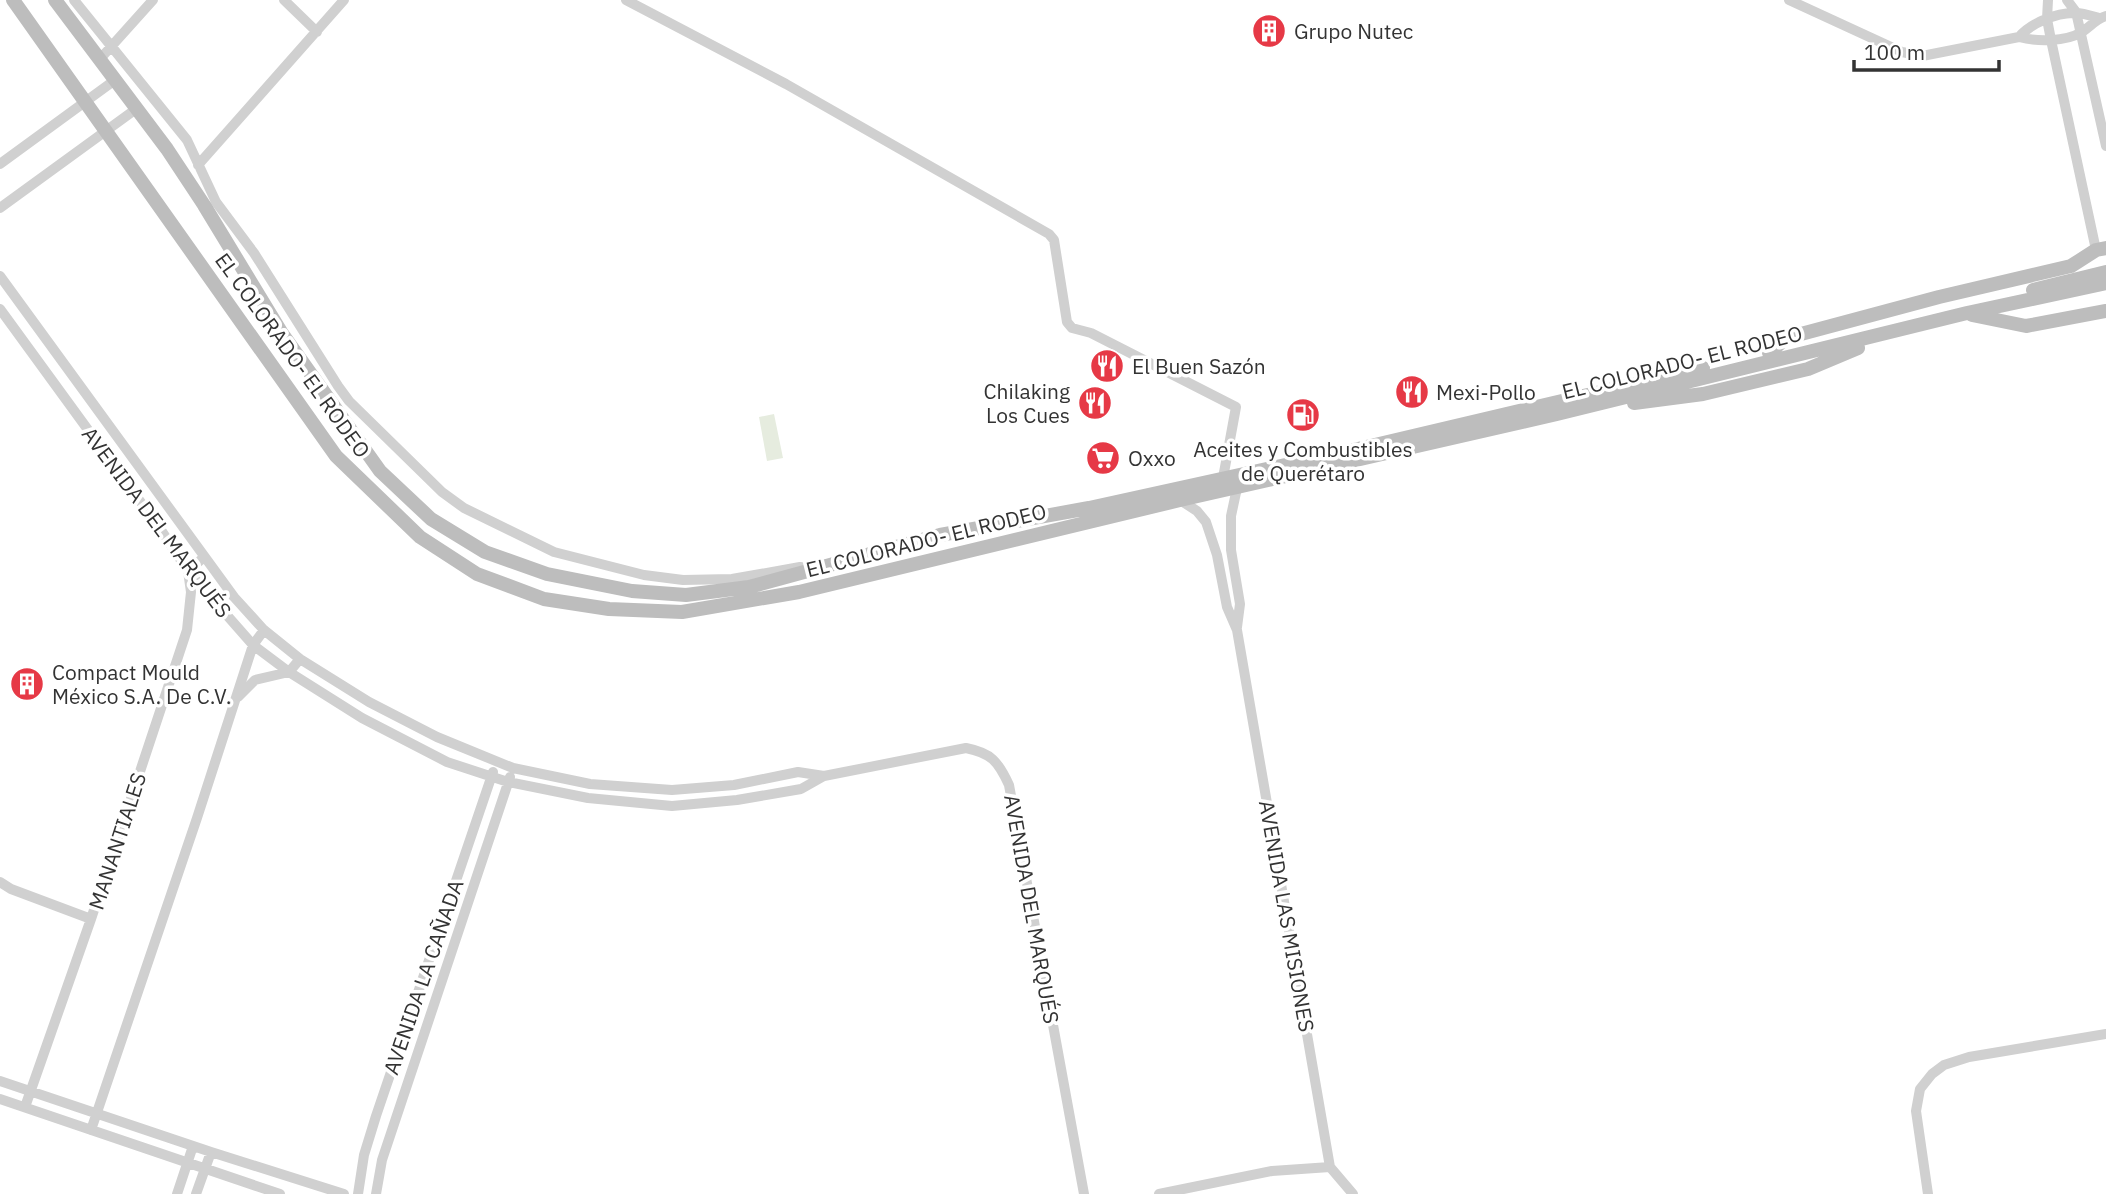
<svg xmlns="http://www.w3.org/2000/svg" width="2106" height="1194" font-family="'IBM Plex Sans',sans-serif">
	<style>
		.green { fill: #e6ecdf }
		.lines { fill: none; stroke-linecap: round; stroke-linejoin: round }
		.street { stroke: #d0d0d0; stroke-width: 10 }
		.secondary { stroke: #bdbdbd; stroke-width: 14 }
		.labels { text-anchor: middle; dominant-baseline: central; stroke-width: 7; stroke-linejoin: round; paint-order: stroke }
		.poi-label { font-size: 21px; fill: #333; stroke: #fff; text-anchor: start }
		.street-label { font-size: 21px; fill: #333; stroke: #fff }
	</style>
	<rect width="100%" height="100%" fill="#fff"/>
	<path class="green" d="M 774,414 L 783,458 L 767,461 L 759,417 Z"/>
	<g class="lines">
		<path class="street" d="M 74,0 L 187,140 L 216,202 L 254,253 L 338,386 L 349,401 L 442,492 L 464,508 L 554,552 L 644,575 L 683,580 L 732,579 L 800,567 L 805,568
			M 284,0 L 317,32
			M 626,0 L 786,84 L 1049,234 L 1054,240 L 1067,322 L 1072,328 L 1091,333 L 1236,407 L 1223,478
			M 1789,0 L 1902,52 L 1922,56 L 2019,37 C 2037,42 2065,42 2082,32 C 2091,26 2096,19 2106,16
			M 2048,0 L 2047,19 L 2051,40 L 2096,250
			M 2067,0 L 2076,12 L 2106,146
			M 2019,37 C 2031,23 2057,12 2076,13 C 2083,13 2092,16 2099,18
			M 100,59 L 153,0
			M 0,164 L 115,80
			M 198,165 L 344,0
			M 0,208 L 136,109
			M 0,276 L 234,597 L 264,630 L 300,659 L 369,702 L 437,737 L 513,768 L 590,784 L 672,790 L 734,785 L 798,772 L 824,776
			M 0,309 L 161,530 L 188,571 L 253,645 L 289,672 L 362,718 L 447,762 L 508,782 L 588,798 L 672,806 L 737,800 L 801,789 L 824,776 L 966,748 C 991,753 998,761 1009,785 L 1084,1194
			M 1237,488 L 1231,516 L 1231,550 L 1240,604 L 1237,627
			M 1180,500 L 1197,511 L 1206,522 L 1217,555 L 1227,607 L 1237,630 L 1330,1167 L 1353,1194
			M 238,697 L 255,680 L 289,672 L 300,659
			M 0,882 L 11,889 L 91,919
			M 0,1081 L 211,1152 L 344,1194
			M 0,1099 L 280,1194
			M 25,1107 L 91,919 L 187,630 L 191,592 L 188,571 L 203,558
			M 91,1130 L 197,818 L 253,645 L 264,630
			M 177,1194 L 193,1146
			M 196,1194 L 211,1152
			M 358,1194 L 364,1155 L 376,1116 L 493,772
			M 376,1194 L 382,1160 L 510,777
			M 1159,1194 L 1272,1171 L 1330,1167
			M 1928,1194 L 1916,1111 L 1920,1089 L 1932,1074 L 1944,1065 L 1969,1057 L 2106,1034"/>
		<path class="secondary" d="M 13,0 L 336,456 L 420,537 L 477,574 L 544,599 L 609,609 L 682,612 L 799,592 L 1180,500 L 1557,414 L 1967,313 L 2106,283
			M 55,0 L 167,149 L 204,205 L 281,332 L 380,471 L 431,519 L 485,552 L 547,574 L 632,591 L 686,595 L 749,587 L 940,535 L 1089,508 L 1345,452 L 1703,368
			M 2033,290 L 2106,272
			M 1972,315 L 2026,326 L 2106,311
			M 1769,353 L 1786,338 L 1939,297 L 2071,266 L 2096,250 L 2106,248
			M 1634,403 L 1703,394 L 1808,369 L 1858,348"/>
	</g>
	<defs>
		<g id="building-disc" transform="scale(1.75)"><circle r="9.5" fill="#e63946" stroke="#fff"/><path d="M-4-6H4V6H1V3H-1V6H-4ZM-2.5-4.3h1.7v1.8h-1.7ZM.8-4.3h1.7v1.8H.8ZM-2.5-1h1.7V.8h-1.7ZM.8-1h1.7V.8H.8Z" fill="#fff"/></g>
		<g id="restaurant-disc" transform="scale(1.75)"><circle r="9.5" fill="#e63946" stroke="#fff"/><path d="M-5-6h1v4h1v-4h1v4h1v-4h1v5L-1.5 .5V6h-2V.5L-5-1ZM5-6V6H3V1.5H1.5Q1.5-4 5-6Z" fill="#fff"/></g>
		<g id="fuel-disc" transform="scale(1.75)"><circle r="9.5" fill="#e63946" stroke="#fff"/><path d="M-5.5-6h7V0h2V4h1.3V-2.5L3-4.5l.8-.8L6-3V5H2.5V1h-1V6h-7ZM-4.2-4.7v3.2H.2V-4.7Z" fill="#fff"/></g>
		<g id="supermarket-disc" transform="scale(1.75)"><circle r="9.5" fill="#e63946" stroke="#fff"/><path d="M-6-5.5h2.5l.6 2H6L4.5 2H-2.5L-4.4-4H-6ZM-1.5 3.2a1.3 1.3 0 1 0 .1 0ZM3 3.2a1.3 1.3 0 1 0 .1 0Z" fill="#fff"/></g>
	</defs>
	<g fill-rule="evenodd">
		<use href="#building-disc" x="1269" y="31"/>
		<use href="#restaurant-disc" x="1107" y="366"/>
		<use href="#restaurant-disc" x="1412" y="392"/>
		<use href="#restaurant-disc" x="1095" y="403"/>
		<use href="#fuel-disc" x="1303" y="415"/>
		<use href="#supermarket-disc" x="1103" y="458"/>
		<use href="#building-disc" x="27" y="684"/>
	</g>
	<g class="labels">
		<g class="poi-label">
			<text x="1294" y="31">Grupo Nutec</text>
			<text x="1132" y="366">El Buen Sazón</text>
			<text x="1070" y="391" text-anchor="end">Chilaking<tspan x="1070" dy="24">Los Cues</tspan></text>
			<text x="1436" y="392">Mexi-Pollo</text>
			<text x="1303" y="449" text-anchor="middle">Aceites y Combustibles<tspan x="1303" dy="24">de Querétaro</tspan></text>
			<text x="1128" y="458">Oxxo</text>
			<text x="52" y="672">Compact Mould<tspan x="52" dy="24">México S.A. De C.V.</tspan></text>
		</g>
		<g class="street-label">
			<text transform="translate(293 355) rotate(54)">EL COLORADO- EL RODEO</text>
			<text transform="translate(1682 362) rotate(-14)">EL COLORADO- EL RODEO</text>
			<text transform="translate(157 522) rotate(53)">AVENIDA DEL MARQUÉS</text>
			<text transform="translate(926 540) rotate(-14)">EL COLORADO- EL RODEO</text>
			<text transform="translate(117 841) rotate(-72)">MANANTIALES</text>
			<text transform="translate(1032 909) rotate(80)">AVENIDA DEL MARQUÉS</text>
			<text transform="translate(1287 916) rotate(80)">AVENIDA LAS MISIONES</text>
			<text transform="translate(423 977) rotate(-71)">AVENIDA LA CAÑADA</text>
		</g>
	</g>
	<path d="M1854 60v10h145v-10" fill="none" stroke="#333333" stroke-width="3.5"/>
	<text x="1864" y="60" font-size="21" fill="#333333" stroke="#ffffff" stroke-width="5" paint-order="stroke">100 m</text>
</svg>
